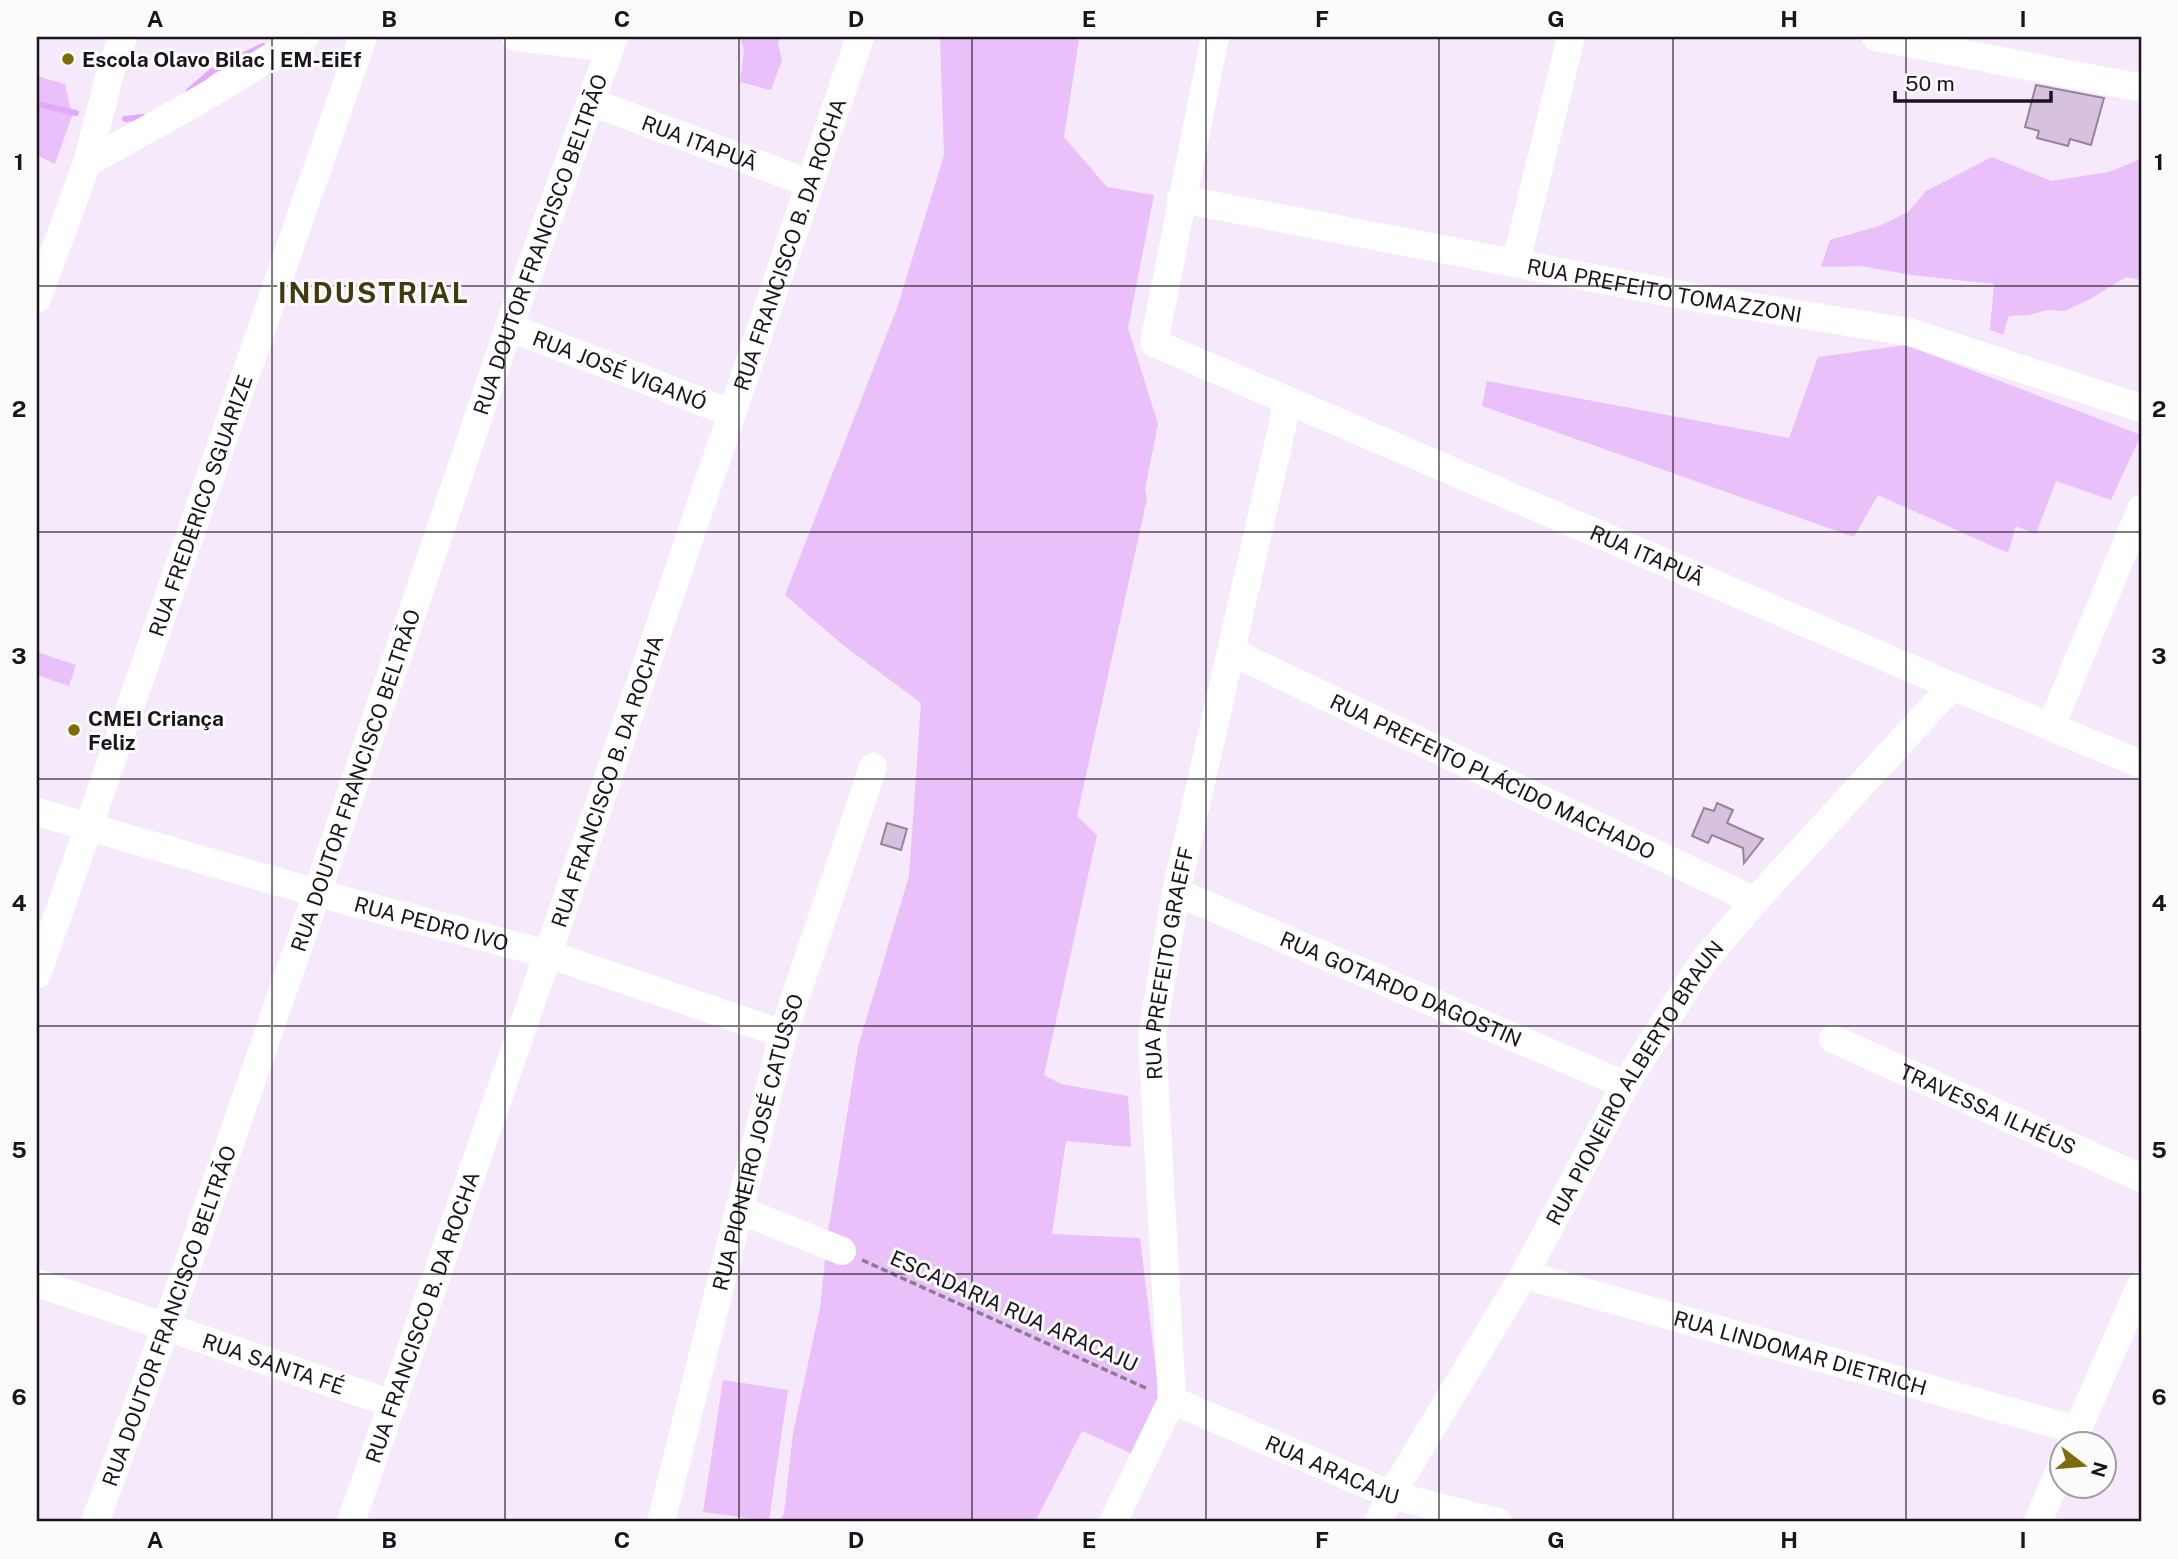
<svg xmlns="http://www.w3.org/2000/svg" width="2178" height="1559" font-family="'Public Sans',sans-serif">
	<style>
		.green { fill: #eac0fa }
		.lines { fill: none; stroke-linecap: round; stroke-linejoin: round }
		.stream { stroke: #e2a9f8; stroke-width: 6 }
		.building { fill: #d6c1de; stroke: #96839e; stroke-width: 2 }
		.path { stroke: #887e8c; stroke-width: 3.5; stroke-dasharray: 7 3.5; stroke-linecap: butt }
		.minor { stroke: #fff; stroke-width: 28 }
		.grid { fill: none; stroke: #1b131e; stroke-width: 2; stroke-opacity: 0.55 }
		.poi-dot { fill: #7c6d08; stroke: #fbfbfb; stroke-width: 2.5 }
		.labels { text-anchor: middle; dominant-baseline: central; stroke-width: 6; stroke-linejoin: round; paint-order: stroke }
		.poi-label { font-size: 21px; font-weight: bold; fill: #1b131e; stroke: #fbfbfb; text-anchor: start }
		.street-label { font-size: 21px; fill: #1b131e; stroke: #fbfbfb }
		.district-label { font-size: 28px; font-weight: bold; letter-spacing: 2px; fill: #413a10; stroke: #fbfbfb }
		.neatline { fill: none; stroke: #1b131e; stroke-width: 2.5 }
		.grid-label { font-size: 23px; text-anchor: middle; font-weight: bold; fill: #1b131e }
	</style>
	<rect width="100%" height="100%" fill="#f6e9fb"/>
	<path class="green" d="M 740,37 L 781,37 L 778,43 L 782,60 L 771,90 L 740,82 L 744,50 Z
		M 940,37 L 1062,37 L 1079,40 L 1064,137 L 1107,187 L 1154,195 L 1128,328 L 1158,424 L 1145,489 L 1147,499 L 1077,816 L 1097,835 L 1044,1075 L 1061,1084 L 1128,1096 L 1131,1147 L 1066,1141 L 1052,1234 L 1140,1238 L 1158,1386 L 1159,1410 L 1137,1456 L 1082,1431 L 1035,1522 L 779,1522 L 784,1513 L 793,1433 L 820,1308 L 828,1232 L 858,1047 L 909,876 L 921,703 L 843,645 L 785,595 L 897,308 L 944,155 Z
		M 37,76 L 65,84 L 72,116 L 55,164 L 37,155 Z
		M 1992,157 L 2051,181 L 2108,172 L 2141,159 L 2141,280 L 2126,277 L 2092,298 L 2065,311 L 2047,310 L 2029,315 L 2009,316 L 2003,335 L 1990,330 L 1994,284 L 1912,275 L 1861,266 L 1821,267 L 1830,240 L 1879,226 L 1908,212 L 1926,191 Z
		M 1906,345 L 2141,435 L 2111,500 L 2056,481 L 2036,534 L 2016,526 L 2008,553 L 1878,495 L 1854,537 L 1482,406 L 1487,381 L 1789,438 L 1818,357 Z
		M 37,652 L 76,665 L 69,686 L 37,675 Z
		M 723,1380 L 788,1390 L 769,1521 L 703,1512 Z"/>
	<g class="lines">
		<path class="stream" d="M 189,91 L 212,71 L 263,46
			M 37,104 L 76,113
			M 125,119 L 143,117"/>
	</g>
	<path class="building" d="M 2036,85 L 2104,98 L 2091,145 L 2070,139 L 2068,146 L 2037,138 L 2039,131 L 2025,127 Z
		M 1717,803 L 1733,810 L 1727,823 L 1763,839 L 1744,863 L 1743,848 L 1712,835 L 1708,843 L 1692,836 L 1704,808 L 1714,811 Z
		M 887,823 L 907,829 L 901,850 L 881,844 Z"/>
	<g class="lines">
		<path class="path" d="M 862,1260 L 1148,1389"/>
		<g class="minor">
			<path d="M 516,37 L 610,48"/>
			<path id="s1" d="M 1215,37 L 1154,343 L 1952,686 L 2141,764"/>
			<path d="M 1876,37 L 2137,87 L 2141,86"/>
			<path id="s2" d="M 591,102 L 809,183"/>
			<path d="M 87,163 L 191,105 L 305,37"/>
			<path id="s3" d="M 1181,199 L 1692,297 L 1909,332 L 2141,408"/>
			<path d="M 1516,262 L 1571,37"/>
			<path d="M 37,299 L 87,163 L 110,74 L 123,37"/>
			<path id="s4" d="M 509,327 L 731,413"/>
			<path id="s5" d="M 1232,652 L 1755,901"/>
			<path d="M 2051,726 L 2141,509"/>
			<path id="s6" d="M 37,812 L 317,893 L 548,954 L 783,1034"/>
			<path id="s7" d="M 1176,892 L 1625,1085"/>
			<path id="s8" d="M 37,975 L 363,37"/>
			<path id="s9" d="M 1833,1039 L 2141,1178"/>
			<path d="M 739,1210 L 842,1251"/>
			<path id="s10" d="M 1524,1275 L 2077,1430"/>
			<path id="s11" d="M 37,1283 L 393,1404"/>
			<path id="s12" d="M 1172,1400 L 1391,1495 L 1498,1522"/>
			<path d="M 2071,1444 L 2141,1285"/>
			<path id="s13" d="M 95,1522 L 166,1327 L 317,893 L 509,327 L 614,37"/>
			<path id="s14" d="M 351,1522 L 548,954 L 860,37"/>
			<path id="s15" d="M 661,1522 L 783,1034 L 873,767"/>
			<path id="s16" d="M 1113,1522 L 1172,1400 L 1152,1036 L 1176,892 L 1288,401"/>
			<path id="s17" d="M 1378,1522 L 1391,1495 L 1524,1275 L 1625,1085 L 1702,963 L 1755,901 L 1952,686"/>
			<path d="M 2038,1522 L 2062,1464"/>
		</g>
	</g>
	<path class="grid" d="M 272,37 L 272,1522M 505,37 L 505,1522M 739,37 L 739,1522M 972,37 L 972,1522M 1206,37 L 1206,1522M 1439,37 L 1439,1522M 1673,37 L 1673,1522M 1906,37 L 1906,1522M 37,286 L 2141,286M 37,532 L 2141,532M 37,779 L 2141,779M 37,1026 L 2141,1026M 37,1274 L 2141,1274"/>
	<g class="poi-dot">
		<circle cx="68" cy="59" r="7"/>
		<circle cx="74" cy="730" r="7"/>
	</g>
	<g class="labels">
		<g class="poi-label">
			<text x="82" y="59">Escola Olavo Bilac | EM-EiEf</text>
			<text x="88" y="718">CMEI Criança<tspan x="88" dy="24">Feliz</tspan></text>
		</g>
		<g class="street-label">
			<text stroke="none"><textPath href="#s2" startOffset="116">RUA ITAPUÃ</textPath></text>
			<text stroke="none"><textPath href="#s14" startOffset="1351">RUA FRANCISCO B. DA ROCHA</textPath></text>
			<text stroke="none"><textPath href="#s13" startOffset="1353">RUA DOUTOR FRANCISCO BELTRÃO</textPath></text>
			<text stroke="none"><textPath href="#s3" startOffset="492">RUA PREFEITO TOMAZZONI</textPath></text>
			<text stroke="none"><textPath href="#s4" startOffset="119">RUA JOSÉ VIGANÓ</textPath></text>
			<text stroke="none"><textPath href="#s8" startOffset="497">RUA FREDERICO SGUARIZE</textPath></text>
			<text stroke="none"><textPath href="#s1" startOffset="849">RUA ITAPUÃ</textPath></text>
			<text stroke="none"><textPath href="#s5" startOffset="289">RUA PREFEITO PLÁCIDO MACHADO</textPath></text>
			<text stroke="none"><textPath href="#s13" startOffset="786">RUA DOUTOR FRANCISCO BELTRÃO</textPath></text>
			<text stroke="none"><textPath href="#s14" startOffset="784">RUA FRANCISCO B. DA ROCHA</textPath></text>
			<text stroke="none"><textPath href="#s6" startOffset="410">RUA PEDRO IVO</textPath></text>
			<text stroke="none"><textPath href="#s16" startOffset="574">RUA PREFEITO GRAEFF</textPath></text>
			<text stroke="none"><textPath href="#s7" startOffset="245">RUA GOTARDO DAGOSTIN</textPath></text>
			<text stroke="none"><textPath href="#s17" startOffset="509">RUA PIONEIRO ALBERTO BRAUN</textPath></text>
			<text stroke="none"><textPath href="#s9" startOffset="170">TRAVESSA ILHÉUS</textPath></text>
			<text stroke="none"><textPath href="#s15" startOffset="392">RUA PIONEIRO JOSÉ CATUSSO</textPath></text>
			<text transform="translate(1014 1311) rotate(24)">ESCADARIA RUA ARACAJU</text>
			<text stroke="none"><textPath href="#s13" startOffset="219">RUA DOUTOR FRANCISCO BELTRÃO</textPath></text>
			<text stroke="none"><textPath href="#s14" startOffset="217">RUA FRANCISCO B. DA ROCHA</textPath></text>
			<text stroke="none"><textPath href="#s10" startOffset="287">RUA LINDOMAR DIETRICH</textPath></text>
			<text stroke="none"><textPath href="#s11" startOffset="250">RUA SANTA FÉ</textPath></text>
			<text stroke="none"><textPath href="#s12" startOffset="175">RUA ARACAJU</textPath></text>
		</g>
		<g class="district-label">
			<text x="374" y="292">INDUSTRIAL</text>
		</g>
	</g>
	<rect width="2178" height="1559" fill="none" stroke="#fbfbfb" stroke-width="77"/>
	<g transform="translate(2083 1465) rotate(106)"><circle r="33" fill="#fbfbfb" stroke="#a19ea3" stroke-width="2"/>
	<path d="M0-5L12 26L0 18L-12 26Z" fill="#7c6d08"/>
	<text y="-10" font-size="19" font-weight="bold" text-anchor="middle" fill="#1b131e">N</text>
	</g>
	<path d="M1895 91v10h156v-10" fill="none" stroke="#1b131e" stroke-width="3.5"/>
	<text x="1905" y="91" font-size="21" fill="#1b131e" stroke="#fbfbfb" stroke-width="5" paint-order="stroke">50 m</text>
	<rect x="38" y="38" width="2102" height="1482" class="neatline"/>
	<g class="grid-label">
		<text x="155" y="27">A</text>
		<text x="389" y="27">B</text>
		<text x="622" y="27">C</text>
		<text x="856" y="27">D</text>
		<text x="1089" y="27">E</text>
		<text x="1322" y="27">F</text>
		<text x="1556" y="27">G</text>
		<text x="1789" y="27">H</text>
		<text x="2023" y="27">I</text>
		<text x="19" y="170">1</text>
		<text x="2159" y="170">1</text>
		<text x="19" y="417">2</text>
		<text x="2159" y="417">2</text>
		<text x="19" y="664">3</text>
		<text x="2159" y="664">3</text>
		<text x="19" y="911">4</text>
		<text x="2159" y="911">4</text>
		<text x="19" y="1158">5</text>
		<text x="2159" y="1158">5</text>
		<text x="19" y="1405">6</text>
		<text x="2159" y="1405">6</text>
		<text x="155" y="1548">A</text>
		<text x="389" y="1548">B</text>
		<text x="622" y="1548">C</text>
		<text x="856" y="1548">D</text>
		<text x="1089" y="1548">E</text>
		<text x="1322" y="1548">F</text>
		<text x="1556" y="1548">G</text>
		<text x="1789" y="1548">H</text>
		<text x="2023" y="1548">I</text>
	</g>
</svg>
